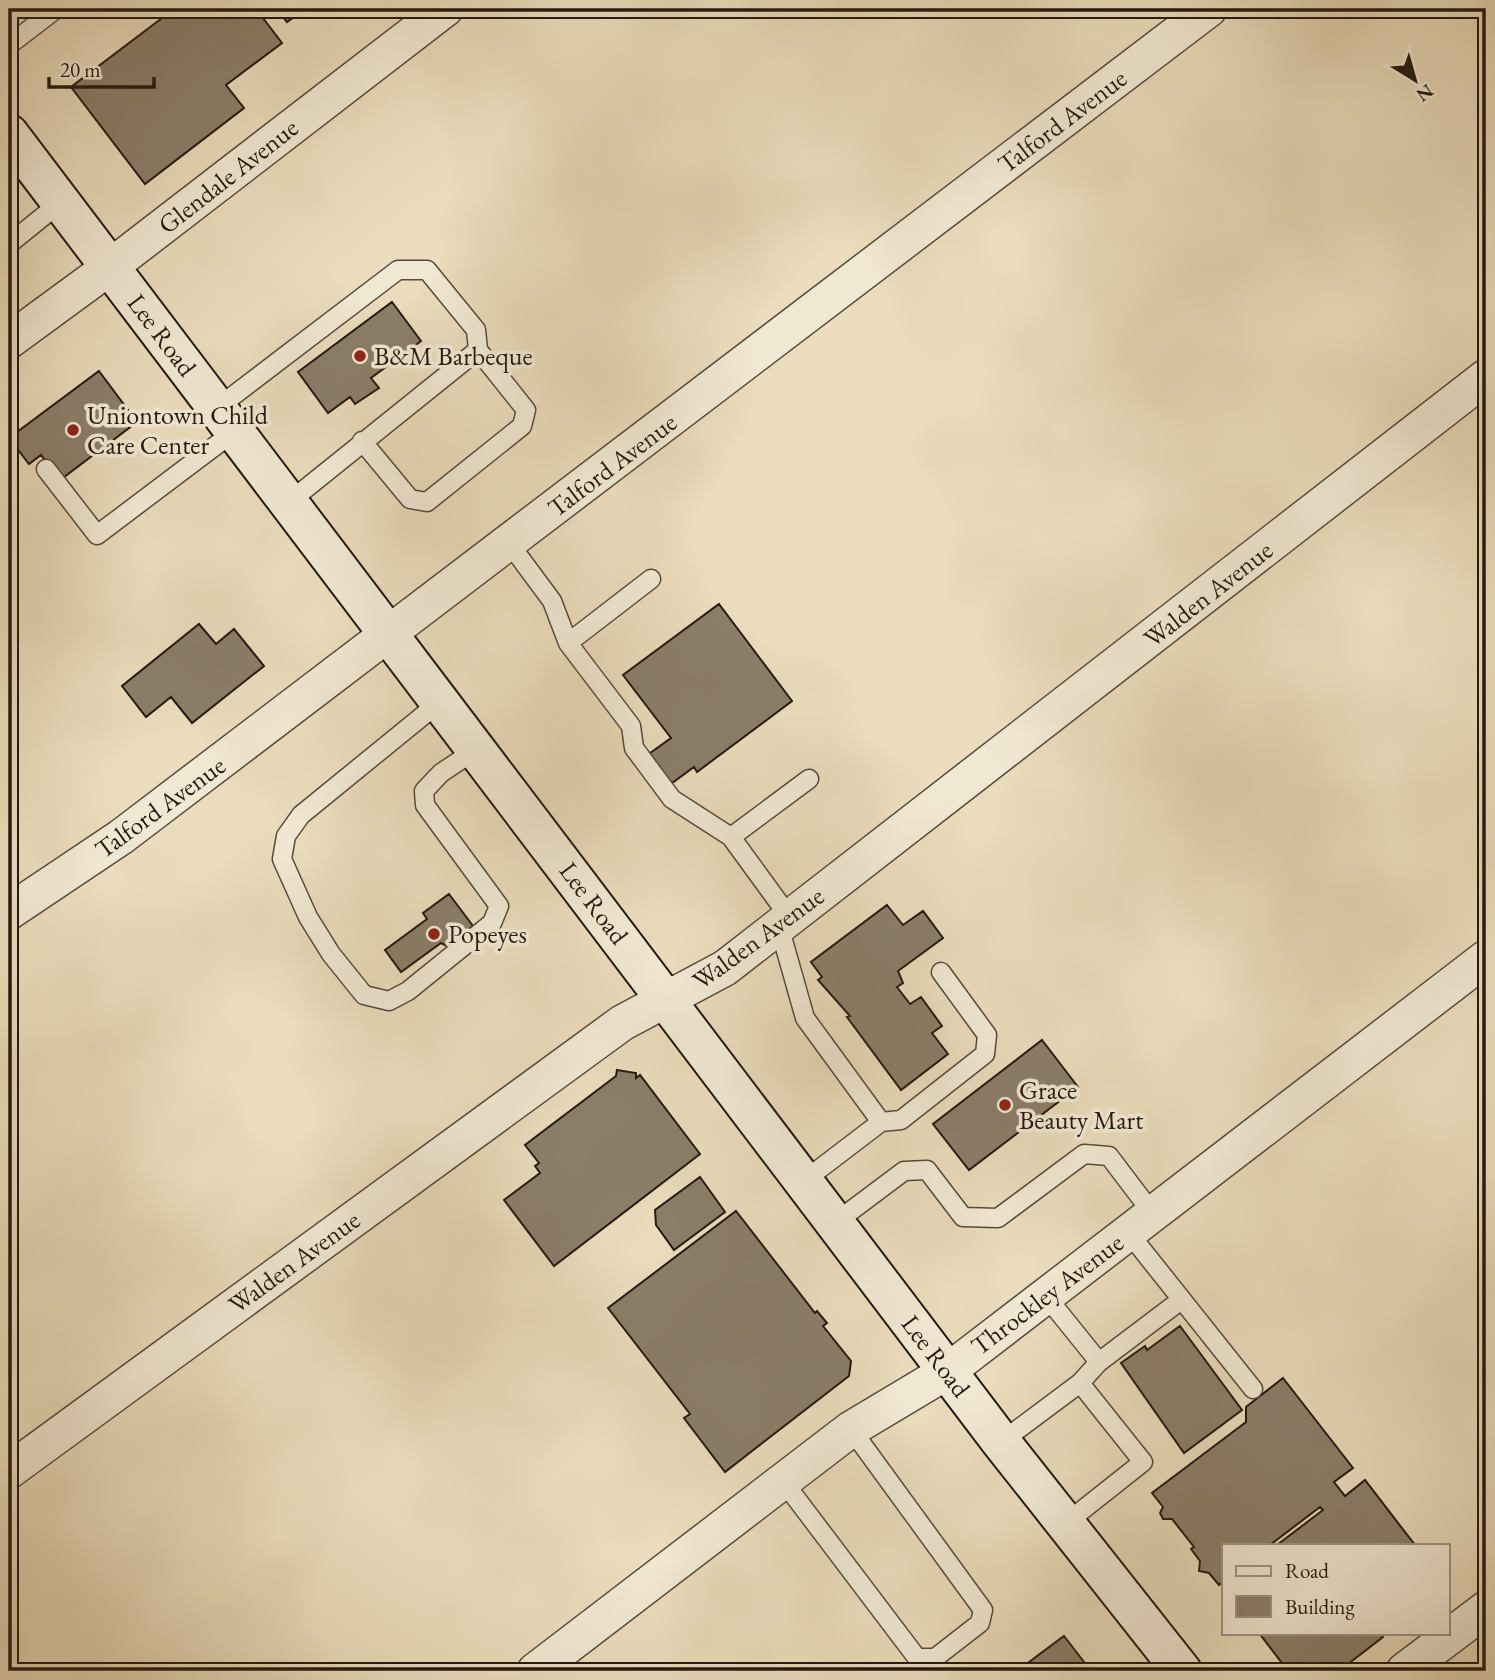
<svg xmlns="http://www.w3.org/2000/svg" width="1495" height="1680" font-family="'EB Garamond',serif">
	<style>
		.building { fill: #8b7e6a; stroke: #241911; stroke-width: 2 }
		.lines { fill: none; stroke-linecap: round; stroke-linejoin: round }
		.service-casing { stroke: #564a3c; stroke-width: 21 }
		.minor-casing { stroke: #564a3c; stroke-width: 38 }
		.secondary-casing { stroke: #241911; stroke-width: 42 }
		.service { stroke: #f1e8d3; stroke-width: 18 }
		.minor { stroke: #f1e8d3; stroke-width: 35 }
		.secondary { stroke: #f1e8d3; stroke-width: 38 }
		.poi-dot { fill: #8f2418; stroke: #f1e8d3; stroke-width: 2.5 }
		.labels { text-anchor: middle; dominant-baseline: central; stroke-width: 7; stroke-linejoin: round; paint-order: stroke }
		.street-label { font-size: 26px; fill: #241911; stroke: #f1e8d3 }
		.poi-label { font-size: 26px; fill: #241911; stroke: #f1e8d3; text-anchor: start }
	</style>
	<rect width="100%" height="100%" fill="#eadcbc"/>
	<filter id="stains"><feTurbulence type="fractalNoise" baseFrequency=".00286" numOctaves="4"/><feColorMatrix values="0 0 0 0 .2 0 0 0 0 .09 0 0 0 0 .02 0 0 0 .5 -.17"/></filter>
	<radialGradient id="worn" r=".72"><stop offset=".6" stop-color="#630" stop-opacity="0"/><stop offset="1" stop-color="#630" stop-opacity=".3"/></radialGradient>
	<path class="building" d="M 174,9 L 256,9 L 282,43 L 226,85 L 244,108 L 145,184 L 71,87 Z
		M 277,9 L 305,9 L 287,22 Z
		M 392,302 L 421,341 L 371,378 L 379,388 L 355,404 L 350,397 L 328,413 L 298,372 Z
		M 99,371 L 137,422 L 60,480 L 41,455 L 29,464 L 9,438 Z
		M 719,604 L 792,701 L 697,772 L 694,767 L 668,786 L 646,756 L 671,738 L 623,675 Z
		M 199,624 L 216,644 L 234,629 L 264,666 L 192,723 L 171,697 L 146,717 L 122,686 Z
		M 449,894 L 473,926 L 447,946 L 441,943 L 401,972 L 385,950 L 427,919 L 423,913 Z
		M 887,905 L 903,925 L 923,911 L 943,938 L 898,971 L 903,983 L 897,987 L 910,1004 L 921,997 L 942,1026 L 932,1033 L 948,1054 L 901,1090 L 847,1017 L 850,1016 L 818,980 L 822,977 L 811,962 Z
		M 1042,1040 L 1078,1087 L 969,1170 L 933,1124 Z
		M 617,1070 L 636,1073 L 636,1078 L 640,1075 L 700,1154 L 554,1266 L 504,1200 L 540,1173 L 535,1166 L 539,1163 L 525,1145 L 616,1076 Z
		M 700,1177 L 725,1212 L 674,1250 L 656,1225 L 655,1210 Z
		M 736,1211 L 815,1313 L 817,1311 L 827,1323 L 823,1326 L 851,1361 L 849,1376 L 725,1472 L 684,1418 L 690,1414 L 608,1308 Z
		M 1180,1326 L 1242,1410 L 1184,1453 L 1121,1363 L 1145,1346 L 1147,1350 Z
		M 1283,1378 L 1353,1468 L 1334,1482 L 1345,1496 L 1365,1480 L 1415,1545 L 1277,1545 L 1323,1510 L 1320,1507 L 1270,1545 L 1224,1545 L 1224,1581 L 1219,1585 L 1209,1573 L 1199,1571 L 1200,1561 L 1191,1549 L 1194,1547 L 1172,1519 L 1163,1519 L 1160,1513 L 1163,1507 L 1152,1493 L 1246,1422 L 1246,1407 Z
		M 1259,1633 L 1380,1633 L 1383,1637 L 1339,1671 L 1288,1671 Z
		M 1064,1636 L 1091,1671 L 1017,1671 Z"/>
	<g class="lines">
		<g class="service-casing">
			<path id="service" d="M 9,45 L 56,9
				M 9,244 L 61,202
				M 217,408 L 398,270 L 427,270 L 476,330 L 478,350 L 289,502
				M 362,441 L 410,499 L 427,502 L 522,426 L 526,410 L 478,350
				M 46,469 L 97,535 L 235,431
				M 509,543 L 552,601 L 568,643 L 631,726 L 634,748 L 672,799 L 731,837 L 790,918
				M 568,643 L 651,579
				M 441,701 L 301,815 L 286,836 L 282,859 L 308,917 L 331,954 L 364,995 L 389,1001 L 408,991 L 492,923 L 499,906 L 425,805 L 424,791 L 441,773 L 477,749
				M 731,837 L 809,779
				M 779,926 L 805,1018 L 881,1122 L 805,1180
				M 881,1122 L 901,1120 L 985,1054 L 987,1035 L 941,972
				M 836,1222 L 904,1171 L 927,1170 L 963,1217 L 998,1218 L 1084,1154 L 1109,1156 L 1153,1214
				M 1128,1232 L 1253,1389
				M 1045,1295 L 1099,1362
				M 1080,1383 L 1099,1362 L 1181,1300
				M 1001,1442 L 1080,1383 L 1143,1462 L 1066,1523
				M 783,1481 L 917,1658 L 935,1658 L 980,1623 L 983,1610 L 851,1429"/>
		</g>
		<g class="minor-casing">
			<path id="minor" d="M 9,341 L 110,267 L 445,9
				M 9,912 L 121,837 L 1209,9
				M 9,1471 L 622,1023 L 725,968 L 1486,377
				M 535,1671 L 851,1429 L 948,1371 L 1486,958
				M 1404,1671 L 1486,1609"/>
		</g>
		<g class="secondary-casing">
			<path id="secondary" d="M 9,134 L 1001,1442 L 1182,1671"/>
		</g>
		<use href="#service" class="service"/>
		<use href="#minor" class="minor"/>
		<use href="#secondary" class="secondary"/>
	</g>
	<g class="poi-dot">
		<circle cx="360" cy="356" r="7"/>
		<circle cx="73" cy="430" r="7"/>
		<circle cx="434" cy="934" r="7"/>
		<circle cx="1005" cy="1105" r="7"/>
	</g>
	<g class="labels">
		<g class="street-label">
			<text transform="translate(1062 121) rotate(-37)">Talford Avenue</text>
			<text transform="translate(228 176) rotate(-38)">Glendale Avenue</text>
			<text transform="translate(162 335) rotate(53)">Lee Road</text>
			<text transform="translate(612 465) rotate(-37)">Talford Avenue</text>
			<text transform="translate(1208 594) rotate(-38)">Walden Avenue</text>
			<text transform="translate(160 807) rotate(-36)">Talford Avenue</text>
			<text transform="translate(594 903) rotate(53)">Lee Road</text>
			<text transform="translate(758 938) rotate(-36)">Walden Avenue</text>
			<text transform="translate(294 1262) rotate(-36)">Walden Avenue</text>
			<text transform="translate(1047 1294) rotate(-37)">Throckley Avenue</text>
			<text transform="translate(936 1356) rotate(53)">Lee Road</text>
		</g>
		<g class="poi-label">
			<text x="374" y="356">B&amp;M Barbeque</text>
			<text x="87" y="415">Uniontown Child<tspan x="87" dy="30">Care Center</tspan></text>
			<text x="448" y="934">Popeyes</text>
			<text x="1019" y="1090">Grace<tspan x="1019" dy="30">Beauty Mart</tspan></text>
		</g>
	</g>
	<rect width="1495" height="1680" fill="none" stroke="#eadcbc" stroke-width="35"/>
	<rect x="10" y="10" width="1474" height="1659" fill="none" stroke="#241911" stroke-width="3.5"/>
	<rect x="18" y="18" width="1460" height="1645" fill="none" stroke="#241911" stroke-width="2"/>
	<rect x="1222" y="1544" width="228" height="91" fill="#f1e8d3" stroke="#9f9585" stroke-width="2"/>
	<rect x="1236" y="1566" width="35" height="10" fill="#f1e8d3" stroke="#9f9585" stroke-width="2"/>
	<text x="1285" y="1578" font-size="21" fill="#241911">Road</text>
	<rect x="1236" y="1596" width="35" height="21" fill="#8b7e6a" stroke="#9f9585" stroke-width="2"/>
	<text x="1285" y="1614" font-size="21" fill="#241911">Building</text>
	<g transform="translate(1415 80) rotate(143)" stroke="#f1e8d3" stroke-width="5" paint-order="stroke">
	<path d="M0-5L12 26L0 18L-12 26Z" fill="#241911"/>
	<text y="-10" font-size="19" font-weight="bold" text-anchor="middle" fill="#241911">N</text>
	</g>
	<path d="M49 77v10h105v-10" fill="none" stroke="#241911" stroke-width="3.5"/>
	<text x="60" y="77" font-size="21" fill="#241911" stroke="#f1e8d3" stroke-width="5" paint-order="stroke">20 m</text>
	<rect width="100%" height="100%" filter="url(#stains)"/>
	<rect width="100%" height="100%" fill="url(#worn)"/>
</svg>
